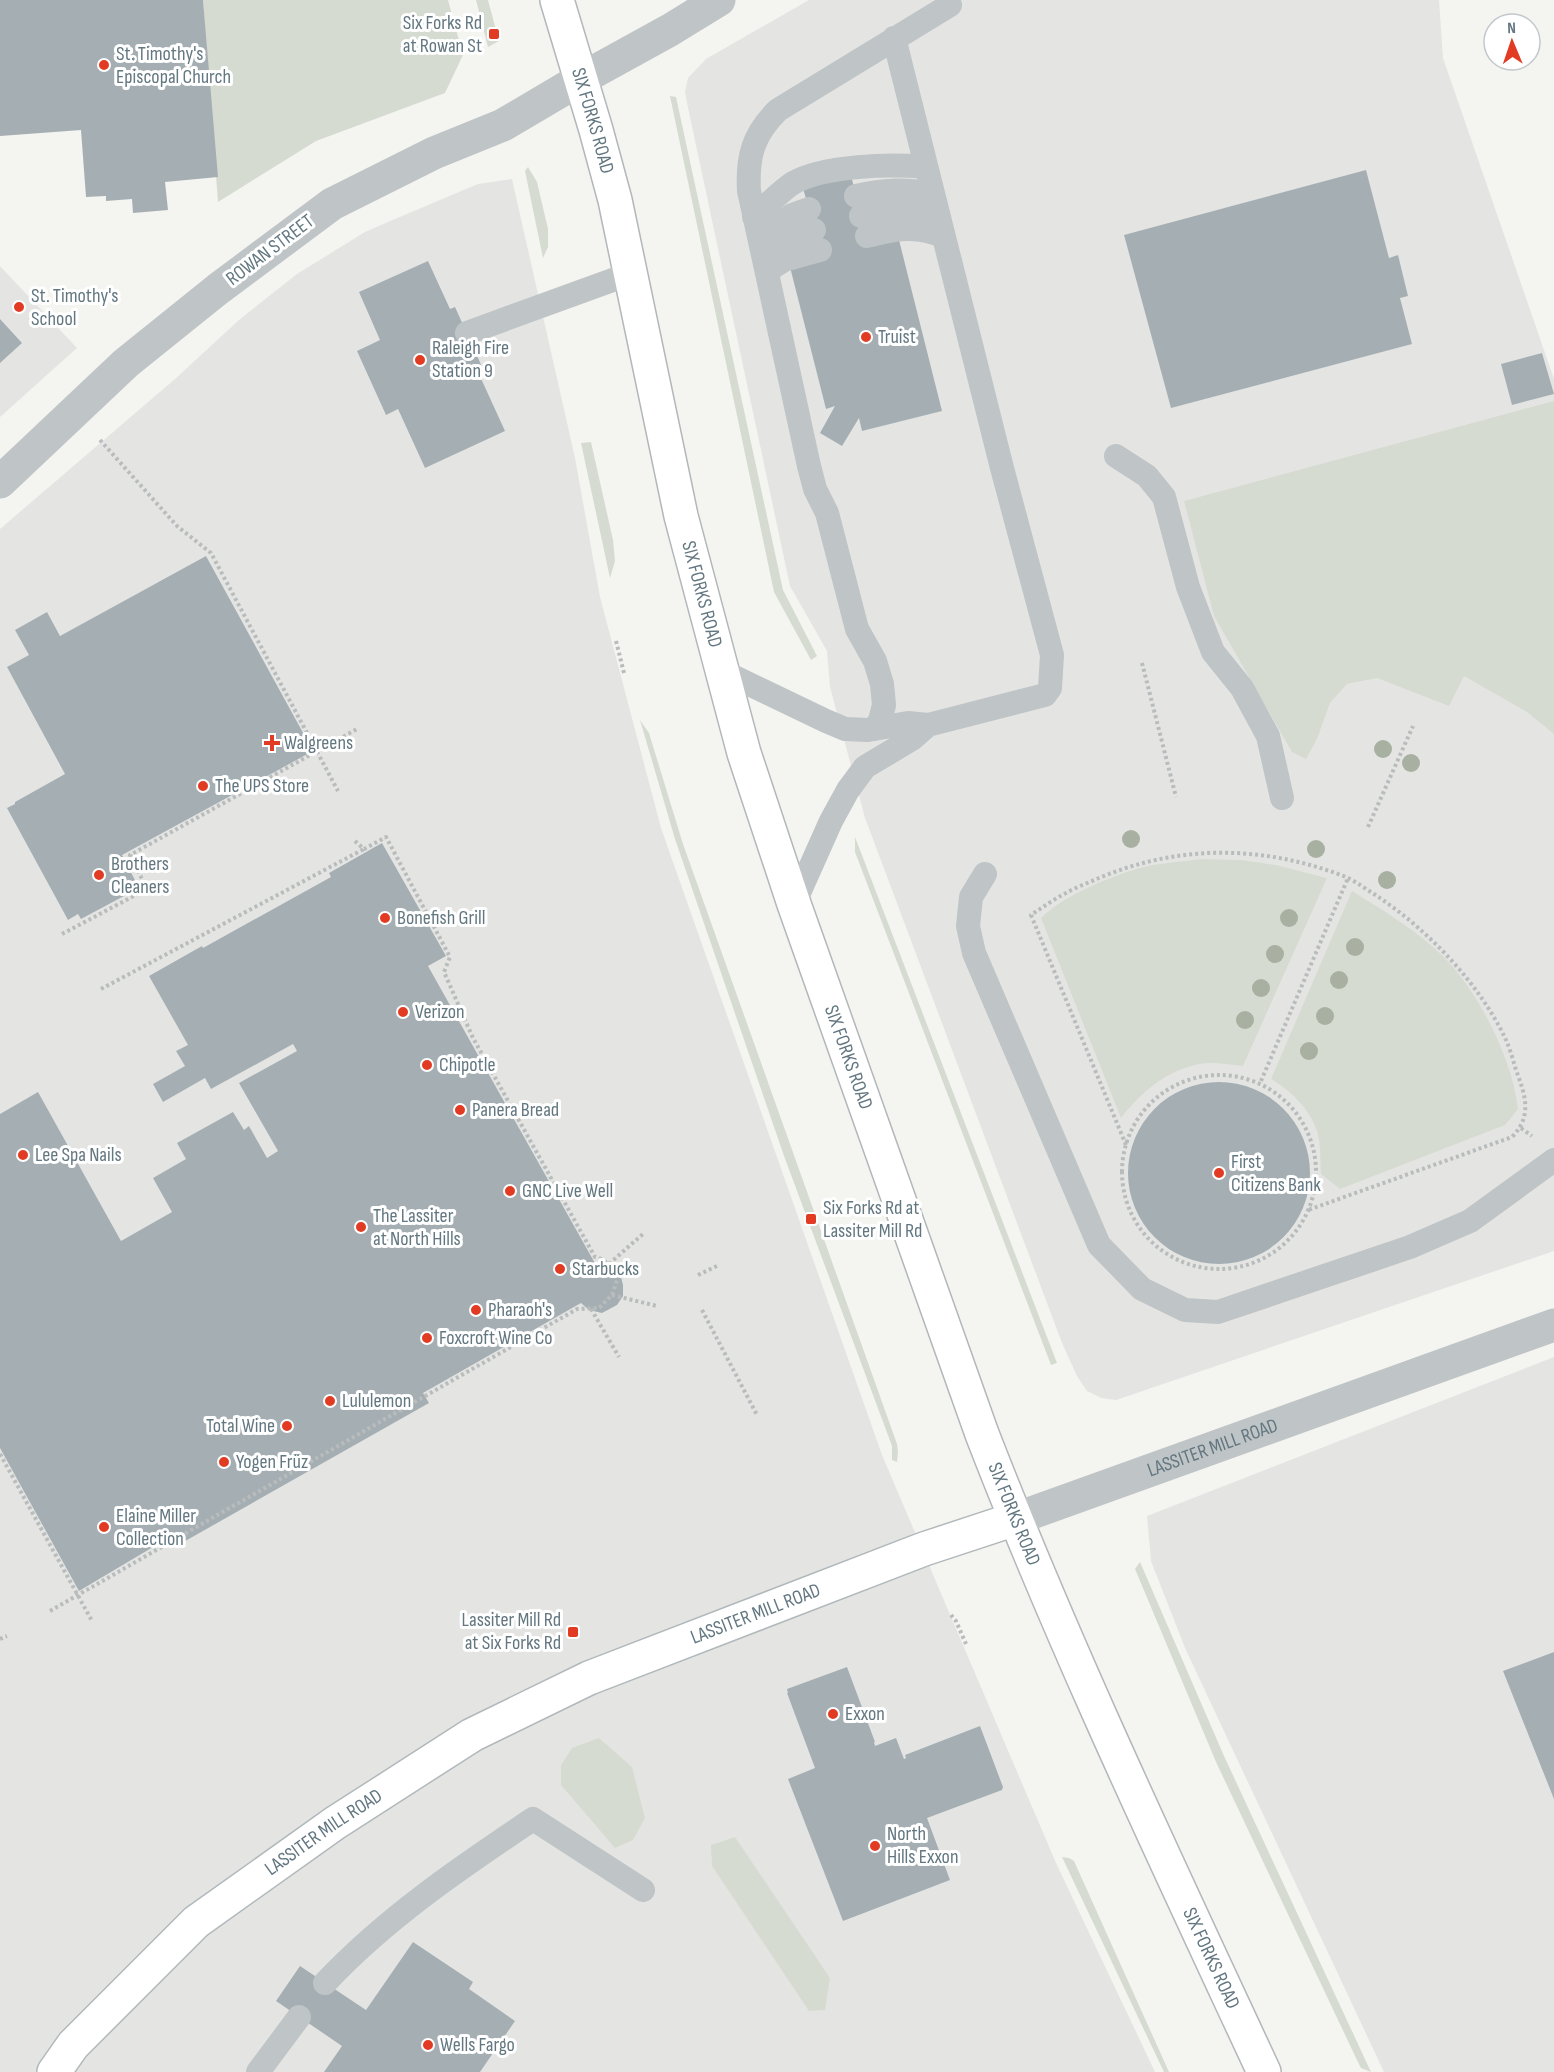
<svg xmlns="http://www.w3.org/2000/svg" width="1554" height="2072" font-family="'Sofia Sans Condensed',sans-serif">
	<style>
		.built { fill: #e4e5e3 }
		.green { fill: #d6dbd1 }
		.building { fill: #a5afb3 }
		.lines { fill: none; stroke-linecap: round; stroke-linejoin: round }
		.secondary-casing { stroke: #b1b8bb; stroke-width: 36 }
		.primary-casing { stroke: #b2b7ba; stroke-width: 36 }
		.path { stroke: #b9bcbd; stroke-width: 4; stroke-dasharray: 3 3; stroke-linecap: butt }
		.service { stroke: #bfc4c6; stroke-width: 24 }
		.minor { stroke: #bfc4c6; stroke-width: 33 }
		.tertiary { stroke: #bfc4c6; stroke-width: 33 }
		.secondary { stroke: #fff; stroke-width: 33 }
		.primary { stroke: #fff; stroke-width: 33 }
		.tree { fill: #a8b0a2 }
		.poi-dot { fill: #e13c23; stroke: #fff; stroke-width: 2 }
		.labels { text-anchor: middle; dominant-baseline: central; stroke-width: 6; stroke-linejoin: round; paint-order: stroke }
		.poi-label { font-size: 20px; fill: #637781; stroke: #fff; text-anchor: start }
		.street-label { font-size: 20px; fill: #637781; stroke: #fff }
	</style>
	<rect width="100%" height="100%" fill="#f4f4f0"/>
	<path class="built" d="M 809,0 L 1439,0 L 1443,58 L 1554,379 L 1554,1251 L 1116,1400 L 1101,1398 L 1087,1391 L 1077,1376 L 1062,1343 L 865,818 L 830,687 L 827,651 L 790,586 L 687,103 L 685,92 L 688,78 L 706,59 Z
		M 512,179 L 575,458 L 600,597 L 661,828 L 882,1455 L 1056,1863 L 1155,2072 L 0,2072 L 0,529 L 175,379 L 239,320 L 297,274 L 365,232 L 395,219 L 478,184 Z
		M 0,266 L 77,348 L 0,417 Z
		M 1554,1357 L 1554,2072 L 1384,2072 L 1185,1648 L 1151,1561 L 1147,1516 Z"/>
	<path class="green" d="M 203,0 L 448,0 L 463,55 L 445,93 L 316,141 L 218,202 Z
		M 476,0 L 488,0 L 499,41 L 488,47 Z
		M 670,96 L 676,97 L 783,590 L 817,656 L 811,660 L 774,592 Z
		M 528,167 L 537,182 L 548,229 L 548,247 L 543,258 L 525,171 Z
		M 1554,401 L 1554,734 L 1527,712 L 1464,676 L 1449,706 L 1377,678 L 1347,684 L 1330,703 L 1317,739 L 1306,759 L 1292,752 L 1214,616 L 1184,501 Z
		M 591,442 L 613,540 L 615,561 L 610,578 L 581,443 Z
		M 640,720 L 649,733 L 683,844 L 897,1444 L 898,1451 L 897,1462 L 892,1460 L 892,1446 L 784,1156 L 675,839 Z
		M 855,837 L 1057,1363 L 1051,1365 L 855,852 Z
		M 1201,859 L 1241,860 L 1276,865 L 1327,878 L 1243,1066 C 1230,1065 1213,1061 1200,1064 C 1167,1070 1141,1092 1121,1118 L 1041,918 C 1065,895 1105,879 1136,869 C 1157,863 1180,862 1201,859 Z
		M 1352,891 C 1384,911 1418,931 1445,958 C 1480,995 1512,1058 1518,1109 L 1505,1125 L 1340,1189 L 1321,1174 C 1320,1160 1321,1144 1317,1131 C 1310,1109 1290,1090 1271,1079 Z
		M 1140,1562 L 1224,1756 L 1371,2072 L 1361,2068 L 1356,2058 L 1216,1762 L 1135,1569 Z
		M 599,1738 L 632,1767 L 645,1818 L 633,1840 L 615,1848 L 561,1785 L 561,1765 L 572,1748 Z
		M 735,1837 L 830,1978 L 825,2010 L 809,2011 L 712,1866 L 711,1845 Z
		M 1062,1857 L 1069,1858 L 1074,1861 L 1169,2072 L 1164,2072 Z"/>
	<path class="building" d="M 0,0 L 203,0 L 218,177 L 165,182 L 168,210 L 133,213 L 132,199 L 106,201 L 106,196 L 86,197 L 81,130 L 0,136 Z
		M 1366,170 L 1389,258 L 1398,255 L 1408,296 L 1400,298 L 1412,344 L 1171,408 L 1124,235 Z
		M 850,172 L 870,247 L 899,240 L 942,411 L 862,431 L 859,418 L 842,446 L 820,433 L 835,406 L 826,409 L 790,267 L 809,209 L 802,185 Z
		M 428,261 L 450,309 L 455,307 L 483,369 L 478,372 L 505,431 L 425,468 L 398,409 L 386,415 L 357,351 L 380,340 L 359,292 Z
		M 0,319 L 22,343 L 0,363 Z
		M 1542,353 L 1554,394 L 1512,405 L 1501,364 Z
		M 206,556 L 313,751 L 122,855 L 139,888 L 81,919 L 78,914 L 68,920 L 7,808 L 15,804 L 15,802 L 65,774 L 7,667 L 29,655 L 15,630 L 47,612 L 60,636 Z
		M 382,843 L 446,956 L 428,966 L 596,1265 L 607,1266 L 621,1277 L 623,1285 L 623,1296 L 617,1305 L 602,1313 L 589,1310 L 581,1303 L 423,1393 L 429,1403 L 180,1544 L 175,1534 L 79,1591 L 0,1448 L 0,1114 L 38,1092 L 121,1241 L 172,1212 L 153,1178 L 186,1159 L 177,1143 L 233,1112 L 244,1130 L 249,1126 L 267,1158 L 278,1151 L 239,1083 L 297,1051 L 293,1044 L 211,1089 L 205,1078 L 163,1102 L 153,1084 L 185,1066 L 176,1051 L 188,1045 L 149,976 L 202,946 L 203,948 L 331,877 L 329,873 Z
		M1128 1173a91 91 0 1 1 182 0a91 91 0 1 1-182 0Z
		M 1554,1652 L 1554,1799 L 1503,1671 Z
		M 847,1667 L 875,1742 L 874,1742 L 875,1746 L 896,1738 L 904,1759 L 906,1758 L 905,1755 L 980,1726 L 1003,1787 L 1002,1790 L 927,1818 L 950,1880 L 843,1921 L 788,1779 L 815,1768 L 787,1693 L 788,1693 L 787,1689 Z
		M 413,1942 L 473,1982 L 469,1989 L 515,2021 L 480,2072 L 324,2072 L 342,2046 L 276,2001 L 300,1966 L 366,2010 Z"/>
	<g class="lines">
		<g class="secondary-casing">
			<g id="secondary">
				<path id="s2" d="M 54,2072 L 73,2045 L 196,1922 L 335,1823 L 472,1735 L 589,1678 L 924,1549 L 1015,1519"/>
			</g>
		</g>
		<g class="primary-casing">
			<g id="primary">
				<path id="s3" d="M 557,0 L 596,130 L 615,200 L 681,516 L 744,753 L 794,904 L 982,1434 C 1066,1651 1166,1861 1264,2072"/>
			</g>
		</g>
		<path class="path" d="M 100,440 L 177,526 L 211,553 L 338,791
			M 616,641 L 624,673
			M 1142,663 L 1176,797
			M 1368,827 L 1413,726
			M 62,934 L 147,889 L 130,855 L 357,729
			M 101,989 L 364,849
			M1122 1172a97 97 0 1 1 194 0a97 97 0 1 1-194 0Z
			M 1261,1081 L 1348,878
			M 1521,1128 L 1532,1136
			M 1126,1145 L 1031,915 C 1043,907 1054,899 1066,893 C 1076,887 1088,883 1099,878 C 1180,844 1264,845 1346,877 C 1357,882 1367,890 1377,896 C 1428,930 1480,984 1506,1040 C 1510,1049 1513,1060 1516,1070 C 1525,1094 1533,1116 1512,1137 L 1308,1210
			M 609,1264 L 644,1233
			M 698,1275 L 719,1265
			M 612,1295 L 657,1306
			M 591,1309 L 619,1357
			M 702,1310 L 757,1415
			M 0,1454 L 92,1621
			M 50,1611 L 577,1309 L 599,1308 L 612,1295 L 617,1280 C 611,1268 608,1260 595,1257 L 473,1038 L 444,972 L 450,957 L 386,837 L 364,849 L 355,841
			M 951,1615 L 956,1621 L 966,1644
			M 0,1639 L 7,1636"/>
		<path class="service" d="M 856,196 C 883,190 906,188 932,194
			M 861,216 C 893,208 906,205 938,213
			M 754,217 C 767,206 779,192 793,183 C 825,165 890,164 926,167
			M 867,236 C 893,229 918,224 944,237
			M 760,239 L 792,215 L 809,209
			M 764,258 L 789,239 L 814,230
			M 767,271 L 784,260 L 820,250
			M 467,333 L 632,273
			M 1116,456 L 1147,476 L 1164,497 L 1188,587 L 1213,652 L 1242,688 L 1268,736 L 1282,798
			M 722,671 L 826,721 L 845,729 L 868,730 L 908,723 L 928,725 L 1045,695 L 1050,688 L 1052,655 L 1002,468 L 894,38
			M 874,729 L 880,721 L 884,705 L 882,684 L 875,661 L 857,629 L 827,513 L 815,489 L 809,466 L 749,191 C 747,157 753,134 778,110 L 950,5
			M 985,874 L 971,897 L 968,926 L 974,953 L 1099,1245 L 1142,1289 L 1185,1310 L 1218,1312 L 1410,1247 L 1470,1221 L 1554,1160
			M 794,904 L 831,821 L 848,790 L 865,767 L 912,739 L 928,725
			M 325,1983 C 386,1918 460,1868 533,1819 L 643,1890
			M 258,2072 L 299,2017"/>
		<g class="minor">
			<path d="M 0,482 L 126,363 L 218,289 L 332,204 L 434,153 L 503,125 L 581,79"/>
			<path id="s1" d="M 1015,1519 L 1554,1325"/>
		</g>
		<path class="tertiary" d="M 581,79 L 670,30 L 719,0"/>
		<use href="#secondary" class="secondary"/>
		<use href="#primary" class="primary"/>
	</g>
	<g class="tree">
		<circle cx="1383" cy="749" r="9"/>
		<circle cx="1411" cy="763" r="9"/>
		<circle cx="1131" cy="839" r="9"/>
		<circle cx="1316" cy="849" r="9"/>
		<circle cx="1387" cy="880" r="9"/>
		<circle cx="1289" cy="918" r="9"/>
		<circle cx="1355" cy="947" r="9"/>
		<circle cx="1275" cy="954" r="9"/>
		<circle cx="1339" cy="980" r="9"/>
		<circle cx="1261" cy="988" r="9"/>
		<circle cx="1325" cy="1016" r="9"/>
		<circle cx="1245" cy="1020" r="9"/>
		<circle cx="1309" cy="1051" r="9"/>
	</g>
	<g class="poi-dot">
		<rect x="488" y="28" width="12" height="12" rx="3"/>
		<circle cx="104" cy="65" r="6"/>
		<circle cx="19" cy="307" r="6"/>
		<circle cx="866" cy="337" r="6"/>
		<circle cx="420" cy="360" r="6"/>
		<path d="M269 734h6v6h6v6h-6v6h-6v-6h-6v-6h6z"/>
		<circle cx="203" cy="786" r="6"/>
		<circle cx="99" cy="875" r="6"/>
		<circle cx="385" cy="918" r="6"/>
		<circle cx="403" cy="1012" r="6"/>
		<circle cx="427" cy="1065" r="6"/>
		<circle cx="460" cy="1110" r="6"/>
		<circle cx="23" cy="1155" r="6"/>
		<circle cx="1219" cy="1173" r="6"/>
		<circle cx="510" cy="1191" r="6"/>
		<rect x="805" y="1213" width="12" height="12" rx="3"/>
		<circle cx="361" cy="1227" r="6"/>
		<circle cx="560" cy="1269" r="6"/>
		<circle cx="476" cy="1310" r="6"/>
		<circle cx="427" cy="1338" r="6"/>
		<circle cx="330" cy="1401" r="6"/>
		<circle cx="287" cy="1426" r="6"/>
		<circle cx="224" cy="1462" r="6"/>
		<circle cx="104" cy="1527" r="6"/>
		<rect x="567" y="1626" width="12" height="12" rx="3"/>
		<circle cx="833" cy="1714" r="6"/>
		<circle cx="875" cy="1846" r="6"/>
		<circle cx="428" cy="2045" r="6"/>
	</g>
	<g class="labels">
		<g class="poi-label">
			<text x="482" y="23" text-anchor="end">Six Forks Rd<tspan x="482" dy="23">at Rowan St</tspan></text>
			<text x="116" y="54">St. Timothy's<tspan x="116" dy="23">Episcopal Church</tspan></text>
			<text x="31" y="296">St. Timothy's<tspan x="31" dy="23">School</tspan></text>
			<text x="878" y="337">Truist</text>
			<text x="432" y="348">Raleigh Fire<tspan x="432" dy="23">Station 9</tspan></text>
			<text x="284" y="743">Walgreens</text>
			<text x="215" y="786">The UPS Store</text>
			<text x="111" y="864">Brothers<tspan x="111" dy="23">Cleaners</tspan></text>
			<text x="397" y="918">Bonefish Grill</text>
			<text x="415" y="1012">Verizon</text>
			<text x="439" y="1065">Chipotle</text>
			<text x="472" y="1110">Panera Bread</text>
			<text x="35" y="1155">Lee Spa Nails</text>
			<text x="1231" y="1162">First<tspan x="1231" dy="23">Citizens Bank</tspan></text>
			<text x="522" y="1191">GNC Live Well</text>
			<text x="823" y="1208">Six Forks Rd at<tspan x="823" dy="23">Lassiter Mill Rd</tspan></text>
			<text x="373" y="1216">The Lassiter<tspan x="373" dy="23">at North Hills</tspan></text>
			<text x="572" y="1269">Starbucks</text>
			<text x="488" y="1310">Pharaoh's</text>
			<text x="439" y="1338">Foxcroft Wine Co</text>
			<text x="342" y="1401">Lululemon</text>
			<text x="275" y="1426" text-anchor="end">Total Wine</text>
			<text x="236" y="1462">Yogen Früz</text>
			<text x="116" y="1516">Elaine Miller<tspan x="116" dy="23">Collection</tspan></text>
			<text x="561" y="1620" text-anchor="end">Lassiter Mill Rd<tspan x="561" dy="23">at Six Forks Rd</tspan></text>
			<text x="845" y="1714">Exxon</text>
			<text x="887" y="1834">North<tspan x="887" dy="23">Hills Exxon</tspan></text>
			<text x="440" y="2045">Wells Fargo</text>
		</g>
		<g class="street-label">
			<text stroke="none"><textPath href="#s3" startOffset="126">SIX FORKS ROAD</textPath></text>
			<text transform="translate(270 250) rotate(-37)">ROWAN STREET</text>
			<text stroke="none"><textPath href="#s3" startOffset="612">SIX FORKS ROAD</textPath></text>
			<text stroke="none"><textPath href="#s3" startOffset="1098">SIX FORKS ROAD</textPath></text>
			<text stroke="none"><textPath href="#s1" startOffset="210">LASSITER MILL ROAD</textPath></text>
			<text stroke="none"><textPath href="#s3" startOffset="1584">SIX FORKS ROAD</textPath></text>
			<text stroke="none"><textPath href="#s2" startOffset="849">LASSITER MILL ROAD</textPath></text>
			<text stroke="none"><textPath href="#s2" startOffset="363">LASSITER MILL ROAD</textPath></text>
			<text stroke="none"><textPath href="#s3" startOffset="2070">SIX FORKS ROAD</textPath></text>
		</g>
	</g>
	<g transform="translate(1512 42) rotate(358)"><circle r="28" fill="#ffffff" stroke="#c1c9cd" stroke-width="1.5"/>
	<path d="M0-4.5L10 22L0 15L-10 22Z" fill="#e13c23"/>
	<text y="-9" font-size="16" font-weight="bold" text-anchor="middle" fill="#637781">N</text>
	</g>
</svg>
